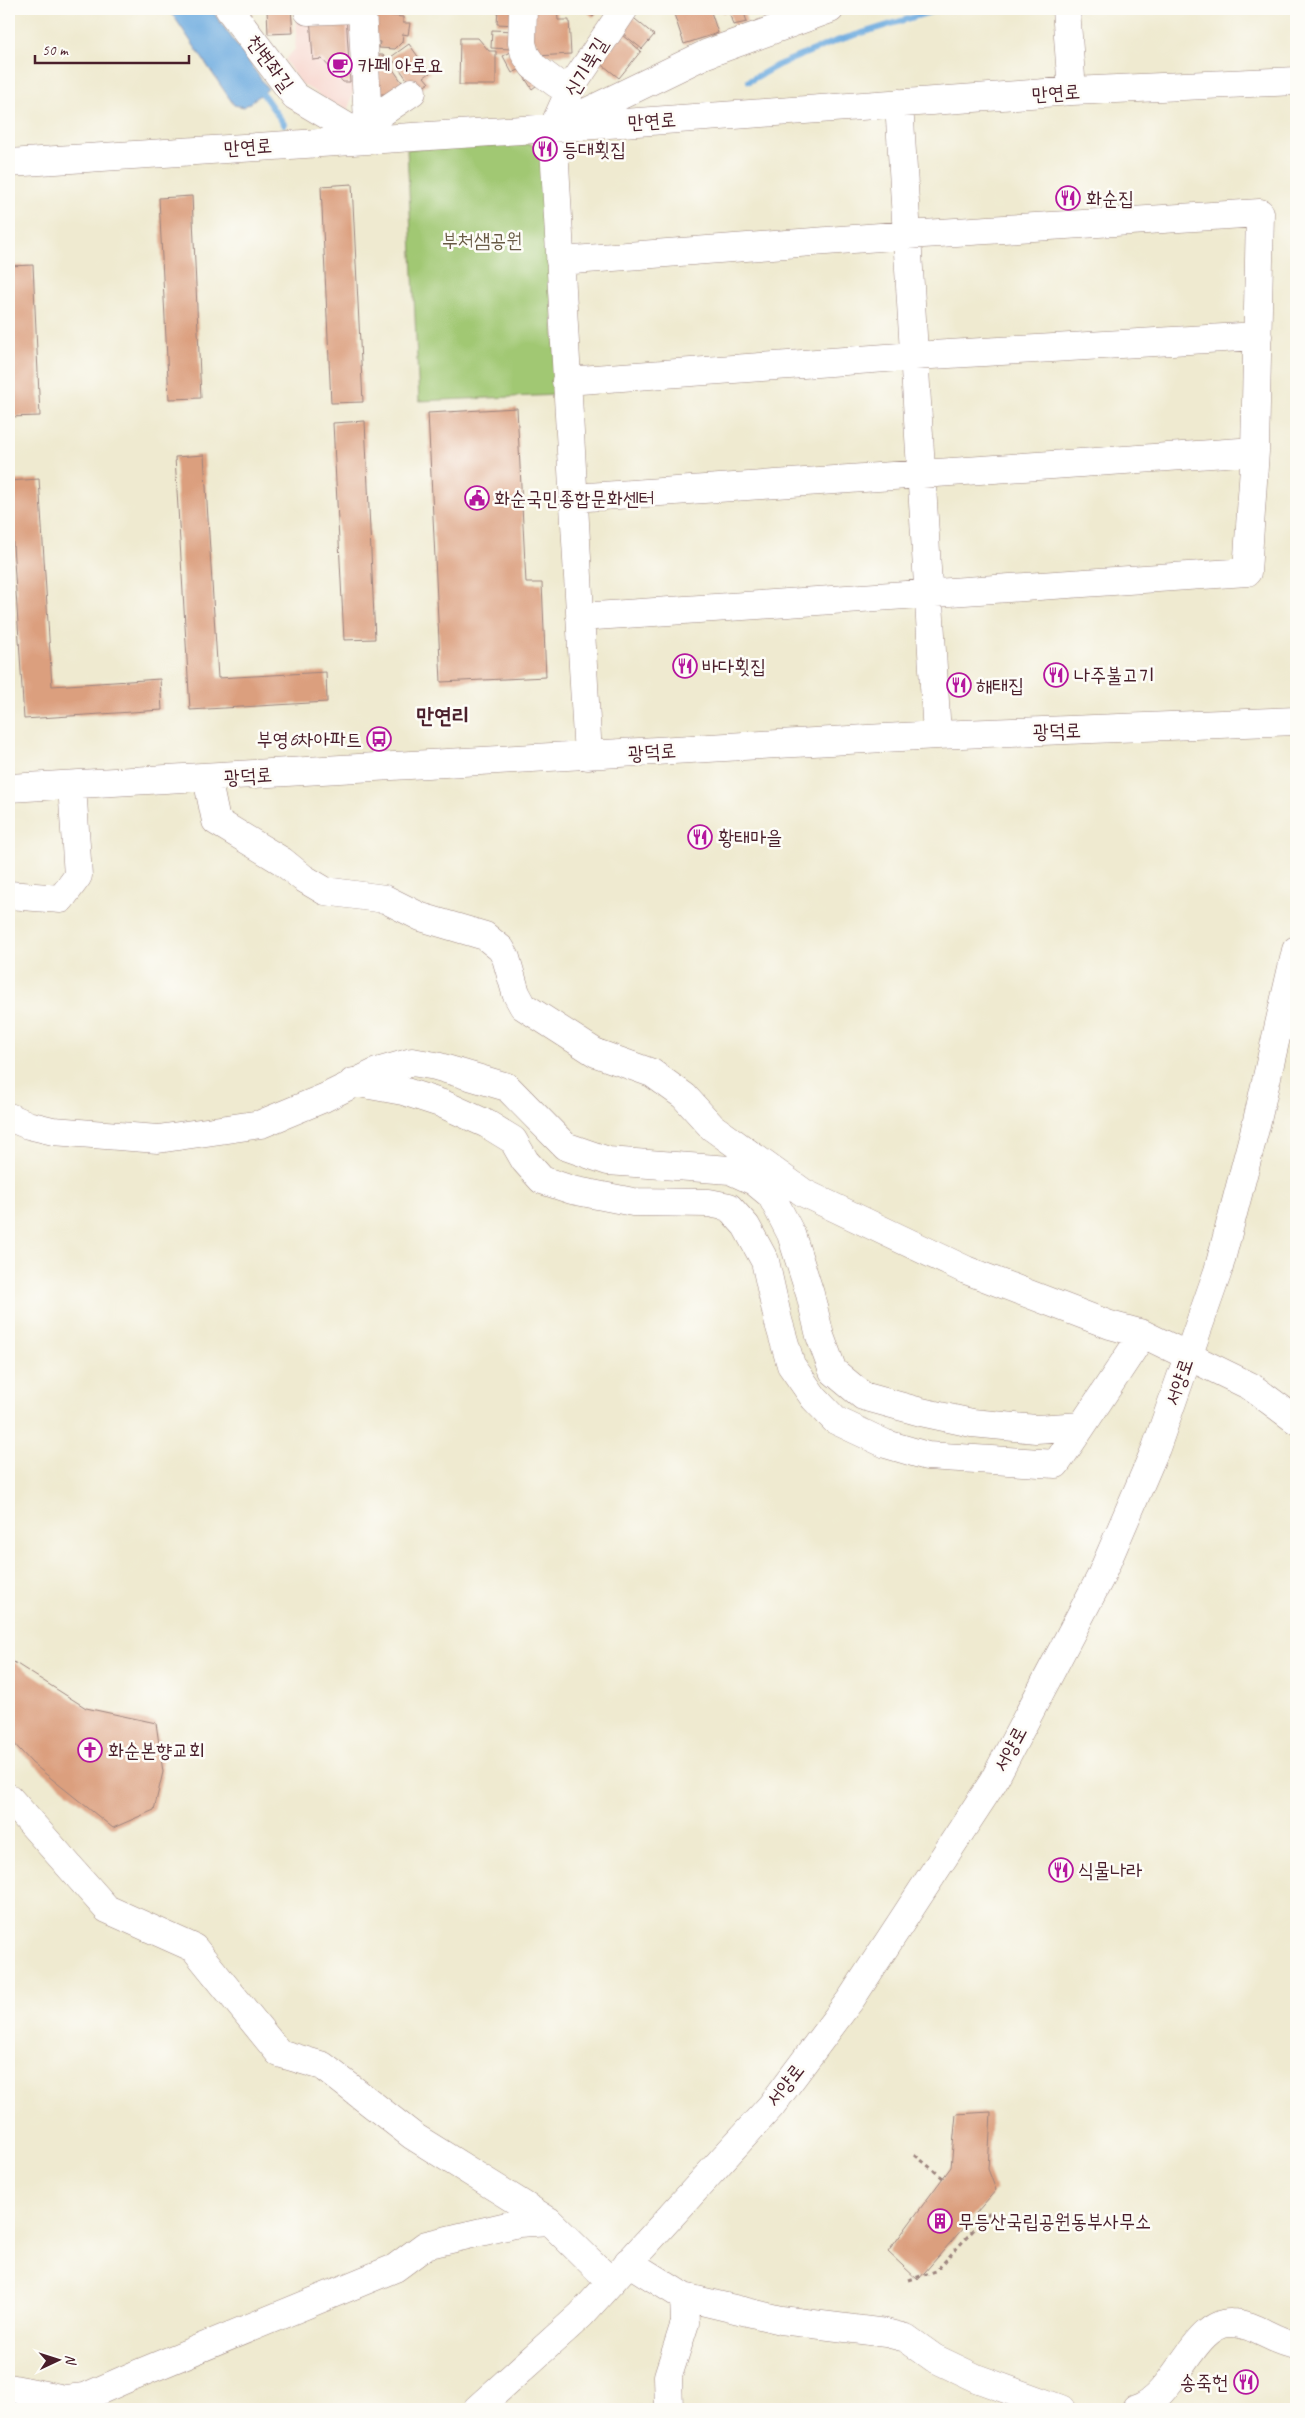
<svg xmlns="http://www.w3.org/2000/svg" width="1305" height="2418" font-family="Caveat,'Poor Story',sans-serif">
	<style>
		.built { fill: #f7d1c9 }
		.green { fill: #a1c873; stroke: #76744f }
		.water { fill: #6dabdf; stroke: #5c6585 }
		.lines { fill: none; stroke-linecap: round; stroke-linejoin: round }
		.stream { stroke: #6dabdf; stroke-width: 6 }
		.building { fill: #db9f7e }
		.minor-casing { stroke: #9c847e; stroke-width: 29 }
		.major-casing { stroke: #9c847e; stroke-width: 29 }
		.path { stroke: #9c847e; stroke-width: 3; stroke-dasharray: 4 4; stroke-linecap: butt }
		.minor { stroke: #fff; stroke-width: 28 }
		.major { stroke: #fff; stroke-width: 28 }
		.labels { text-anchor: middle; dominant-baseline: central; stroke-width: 5; stroke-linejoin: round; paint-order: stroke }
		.street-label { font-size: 20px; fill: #4a1f2b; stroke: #fdfcf7 }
		.poi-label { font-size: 20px; fill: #4a1f2b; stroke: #fdfcf7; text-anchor: start }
		.park-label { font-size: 20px; fill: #685a44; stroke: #fdfcf7 }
		.quarter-label { font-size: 22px; font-weight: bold; fill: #4a1f2b; stroke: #fdfcf7 }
	</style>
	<rect width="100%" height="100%" fill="#fdfcf7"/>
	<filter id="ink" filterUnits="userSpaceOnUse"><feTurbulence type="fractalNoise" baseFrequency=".02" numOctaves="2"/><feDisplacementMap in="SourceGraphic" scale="10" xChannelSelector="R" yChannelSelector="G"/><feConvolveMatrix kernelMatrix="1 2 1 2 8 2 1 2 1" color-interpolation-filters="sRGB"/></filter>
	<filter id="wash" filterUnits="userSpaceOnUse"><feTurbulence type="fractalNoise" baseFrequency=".0096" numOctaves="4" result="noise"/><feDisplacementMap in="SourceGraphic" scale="20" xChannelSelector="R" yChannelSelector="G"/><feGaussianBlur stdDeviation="1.12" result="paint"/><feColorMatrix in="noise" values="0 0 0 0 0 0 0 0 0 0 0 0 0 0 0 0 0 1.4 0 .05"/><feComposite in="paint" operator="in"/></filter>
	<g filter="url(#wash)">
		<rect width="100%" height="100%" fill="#efead0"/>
		<path class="built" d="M 352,9 L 356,83 L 348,109 L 332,103 L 299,82 L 285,60 L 295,49 L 297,18 Z"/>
		<path class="green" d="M 531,144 L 543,155 L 558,395 L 419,401 L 407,149 Z"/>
		<path class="water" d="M 166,9 L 211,9 L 268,89 L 244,107 L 234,105 L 175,18 Z"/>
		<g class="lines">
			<path class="stream" d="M 749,81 L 778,65 L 836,41 L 940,9
				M 257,86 L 284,124"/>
		</g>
		<g id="blocks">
			<path class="building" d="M 267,9 L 291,9 L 293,33 L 268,34 Z
				M 498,9 L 517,9 L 517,25 L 497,24 Z
				M 529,9 L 557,9 L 558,20 L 569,20 L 571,54 L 537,56 L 536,42 L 531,42 Z
				M 584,9 L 600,9 L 593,17 Z
				M 681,9 L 710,9 L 718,33 L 684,44 L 673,11 Z
				M 722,9 L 743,9 L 747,22 L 733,25 L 729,11 L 723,13 Z
				M 346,14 L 350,82 L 343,82 L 322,59 L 313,60 L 310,16 Z
				M 376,14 L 403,17 L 403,23 L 410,23 L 408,35 L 403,34 L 402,42 L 395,49 L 379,48 L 380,42 L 374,41 Z
				M 629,14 L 654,35 L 642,49 L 617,29 Z
				M 492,30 L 517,31 L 511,49 L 491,48 Z
				M 622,35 L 641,51 L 619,78 L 599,62 Z
				M 460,38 L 478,38 L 489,51 L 496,51 L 496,85 L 459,85 Z
				M 409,44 L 430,73 L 424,77 L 429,83 L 416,92 L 391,57 Z
				M 517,49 L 526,67 L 512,73 L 503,56 Z
				M 375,55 L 383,55 L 406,88 L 398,94 L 376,94 Z
				M 526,68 L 541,82 L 532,89 L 521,72 Z
				M 352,184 L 363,402 L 331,403 L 321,186 Z
				M 192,196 L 201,398 L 169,399 L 159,198 Z
				M 33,265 L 40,416 L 9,417 L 9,266 Z
				M 517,408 L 526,583 L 542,583 L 546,677 L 441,682 L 428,413 Z
				M 365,421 L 375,639 L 344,640 L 333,423 Z
				M 204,455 L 218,678 L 326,672 L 327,702 L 190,710 L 175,457 Z
				M 39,479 L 52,686 L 160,679 L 162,710 L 24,719 L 9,481 Z
				M 9,1659 L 86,1708 L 156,1723 L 163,1772 L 154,1810 L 113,1828 L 32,1763 L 9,1738 Z
				M 991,2112 L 988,2169 L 996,2190 L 918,2280 L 888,2252 L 951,2167 L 956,2114 Z"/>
		</g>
	</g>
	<g filter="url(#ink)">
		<use href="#blocks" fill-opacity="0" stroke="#9c847e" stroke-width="1"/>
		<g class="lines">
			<g class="minor-casing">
				<path id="minor" d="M 229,9 L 295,96 L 369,140
					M 362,9 L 369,140
					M 523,9 L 522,43 L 525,54 L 533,66 L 557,84 L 572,86
					M 1066,9 L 1072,91
					M 308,11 L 357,9
					M 899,103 L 937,735
					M 368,122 L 412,92
					M 566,122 L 706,54 L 830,9
					M 9,163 L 553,128 L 1072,91 L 1296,81
					M 560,261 L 907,235 L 1260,213 L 1255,451 L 1247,572 L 580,617
					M 566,381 L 914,356 L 1258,336
					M 573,498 L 1255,451
					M 588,756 L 553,128 L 572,86 L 624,9
					M 207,778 L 216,821 L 282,861 L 303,878 L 325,891 L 385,899 L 421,917 L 485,936 L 501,949 L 506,958 L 516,993 L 523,1006 L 596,1053 L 652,1073 L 684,1096 L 712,1127 L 804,1193 L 966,1270 L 1110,1325 L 1143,1334 L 1250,1386 L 1296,1420
					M 9,788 L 937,735 L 1296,721
					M 9,895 L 61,899 L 78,876 L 72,785
					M 353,1082 L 403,1091 L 443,1104 L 487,1124 L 513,1140 L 525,1161 L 542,1180 L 572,1190 L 633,1202 L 709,1203 L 729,1207 L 746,1226 L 765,1261 L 778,1320 L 791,1365 L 814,1398 L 835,1420 L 886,1444 L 927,1456 L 1056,1464 L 1082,1426
					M 9,1117 L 28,1125 L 53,1131 L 158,1139 L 261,1124 L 324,1098 L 377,1072 L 412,1062 L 436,1066 L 507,1087 L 565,1146 L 608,1161 L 730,1170 L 754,1181 L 771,1195 L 791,1234 L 810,1294 L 820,1336 L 833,1371 L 863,1396 L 921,1412 L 972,1423 L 1036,1429 L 1082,1426 L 1143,1334
					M 9,1798 L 107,1909 L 194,1948 L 279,2053 L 323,2066 L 413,2136 L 549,2221
					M 628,2262 L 684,2297 L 781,2320 L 886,2333 L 906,2338 L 934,2358 L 976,2378 L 1061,2409
					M 9,2388 L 65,2399 L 85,2397 L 135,2375 L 395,2268 L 426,2245 L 519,2223 L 549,2221 L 611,2282
					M 669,2409 L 668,2376 L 685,2323 L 684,2297
					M 1136,2409 C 1175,2398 1193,2322 1231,2323 C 1255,2323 1273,2342 1296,2345"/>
			</g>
			<g class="major-casing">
				<path id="major" d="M 477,2409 L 581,2315 L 771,2106 L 851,1999 L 993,1782 L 1100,1578 L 1156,1448 L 1218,1271 L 1256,1125 L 1296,950"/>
			</g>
			<path class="path" d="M 915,2155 L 943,2178
				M 909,2280 L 936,2271 L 990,2212"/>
			<use href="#minor" class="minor"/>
			<use href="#major" class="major"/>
		</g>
	</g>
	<defs>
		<g id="cafe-ring" transform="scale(1.25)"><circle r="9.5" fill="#fdfcf7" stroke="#b5179e" stroke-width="1.5"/><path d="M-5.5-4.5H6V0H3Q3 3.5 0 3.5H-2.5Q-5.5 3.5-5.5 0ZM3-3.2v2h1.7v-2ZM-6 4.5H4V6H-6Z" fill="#b5179e"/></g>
		<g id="restaurant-ring" transform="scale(1.25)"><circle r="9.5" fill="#fdfcf7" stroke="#b5179e" stroke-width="1.5"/><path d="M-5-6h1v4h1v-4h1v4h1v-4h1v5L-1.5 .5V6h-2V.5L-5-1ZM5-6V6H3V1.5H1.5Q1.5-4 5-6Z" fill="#b5179e"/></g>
		<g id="civic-ring" transform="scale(1.25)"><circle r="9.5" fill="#fdfcf7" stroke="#b5179e" stroke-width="1.5"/><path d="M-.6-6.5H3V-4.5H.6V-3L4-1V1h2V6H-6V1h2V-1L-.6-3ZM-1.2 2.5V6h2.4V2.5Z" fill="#b5179e"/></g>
		<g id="bus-ring" transform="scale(1.25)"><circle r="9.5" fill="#fdfcf7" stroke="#b5179e" stroke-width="1.5"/><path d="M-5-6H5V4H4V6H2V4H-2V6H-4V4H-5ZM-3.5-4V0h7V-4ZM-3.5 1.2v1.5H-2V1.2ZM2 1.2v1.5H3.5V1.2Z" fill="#b5179e"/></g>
		<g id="church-ring" transform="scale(1.25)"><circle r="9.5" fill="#fdfcf7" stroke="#b5179e" stroke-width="1.5"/><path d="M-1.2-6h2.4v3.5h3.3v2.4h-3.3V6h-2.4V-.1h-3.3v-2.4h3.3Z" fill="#b5179e"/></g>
		<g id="building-ring" transform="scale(1.25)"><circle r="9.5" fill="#fdfcf7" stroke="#b5179e" stroke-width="1.5"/><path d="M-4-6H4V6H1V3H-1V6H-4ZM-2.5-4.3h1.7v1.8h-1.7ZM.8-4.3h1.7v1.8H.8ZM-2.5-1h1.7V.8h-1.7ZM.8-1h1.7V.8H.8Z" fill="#b5179e"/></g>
	</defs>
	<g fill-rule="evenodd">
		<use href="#cafe-ring" x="340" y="65"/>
		<use href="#restaurant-ring" x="545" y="149"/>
		<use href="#restaurant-ring" x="1068" y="198"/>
		<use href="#civic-ring" x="477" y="498"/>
		<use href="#restaurant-ring" x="685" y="666"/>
		<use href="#restaurant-ring" x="1056" y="675"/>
		<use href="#restaurant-ring" x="959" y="685"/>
		<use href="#bus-ring" x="379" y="739"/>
		<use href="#restaurant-ring" x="700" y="837"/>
		<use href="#church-ring" x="90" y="1750"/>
		<use href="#restaurant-ring" x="1061" y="1870"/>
		<use href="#building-ring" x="940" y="2221"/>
		<use href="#restaurant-ring" x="1246" y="2382"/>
	</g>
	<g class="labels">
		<g class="street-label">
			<text transform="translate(270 63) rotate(54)">천변좌길</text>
			<text transform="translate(586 67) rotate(-59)">신기북길</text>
			<text transform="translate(1056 93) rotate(-4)">만연로</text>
			<text transform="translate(652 121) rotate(-4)">만연로</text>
			<text transform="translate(248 147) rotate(-4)">만연로</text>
			<text transform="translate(1057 731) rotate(-2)">광덕로</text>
			<text transform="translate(652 752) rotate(-4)">광덕로</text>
			<text transform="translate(248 776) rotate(-4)">광덕로</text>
			<text transform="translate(1179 1382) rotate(-71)">서양로</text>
			<text transform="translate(1010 1749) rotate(-62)">서양로</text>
			<text transform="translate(785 2085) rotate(-52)">서양로</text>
		</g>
		<g class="poi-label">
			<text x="358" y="65">카페 아로요</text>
			<text x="562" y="149">등대횟집</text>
			<text x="1086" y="198">화순집</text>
			<text x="494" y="498">화순국민종합문화센터</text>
			<text x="702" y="666">바다횟집</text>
			<text x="1074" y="675">나주불고기</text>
			<text x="976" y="685">해태집</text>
			<text x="362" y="739" text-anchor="end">부영6차아파트</text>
			<text x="718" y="837">황태마을</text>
			<text x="108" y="1750">화순본향교회</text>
			<text x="1078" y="1870">식물나라</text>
			<text x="958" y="2221">무등산국립공원동부사무소</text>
			<text x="1228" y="2382" text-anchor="end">송죽헌</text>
		</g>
		<g class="park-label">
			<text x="482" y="240">부처샘공원</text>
		</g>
		<g class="quarter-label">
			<text x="443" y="716">만연리</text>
		</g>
	</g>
	<rect width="1305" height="2418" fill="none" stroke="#fdfcf7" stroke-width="30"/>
	<g transform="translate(58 2360) rotate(86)" stroke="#fdfcf7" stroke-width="4" paint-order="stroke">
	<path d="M0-4L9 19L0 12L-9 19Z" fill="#4a1f2b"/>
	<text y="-8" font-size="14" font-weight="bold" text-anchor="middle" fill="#4a1f2b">N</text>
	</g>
	<path d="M35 55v8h154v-8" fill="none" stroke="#4a1f2b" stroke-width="2.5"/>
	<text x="42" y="55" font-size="15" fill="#4a1f2b" stroke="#fdfcf7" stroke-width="4" paint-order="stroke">50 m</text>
</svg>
